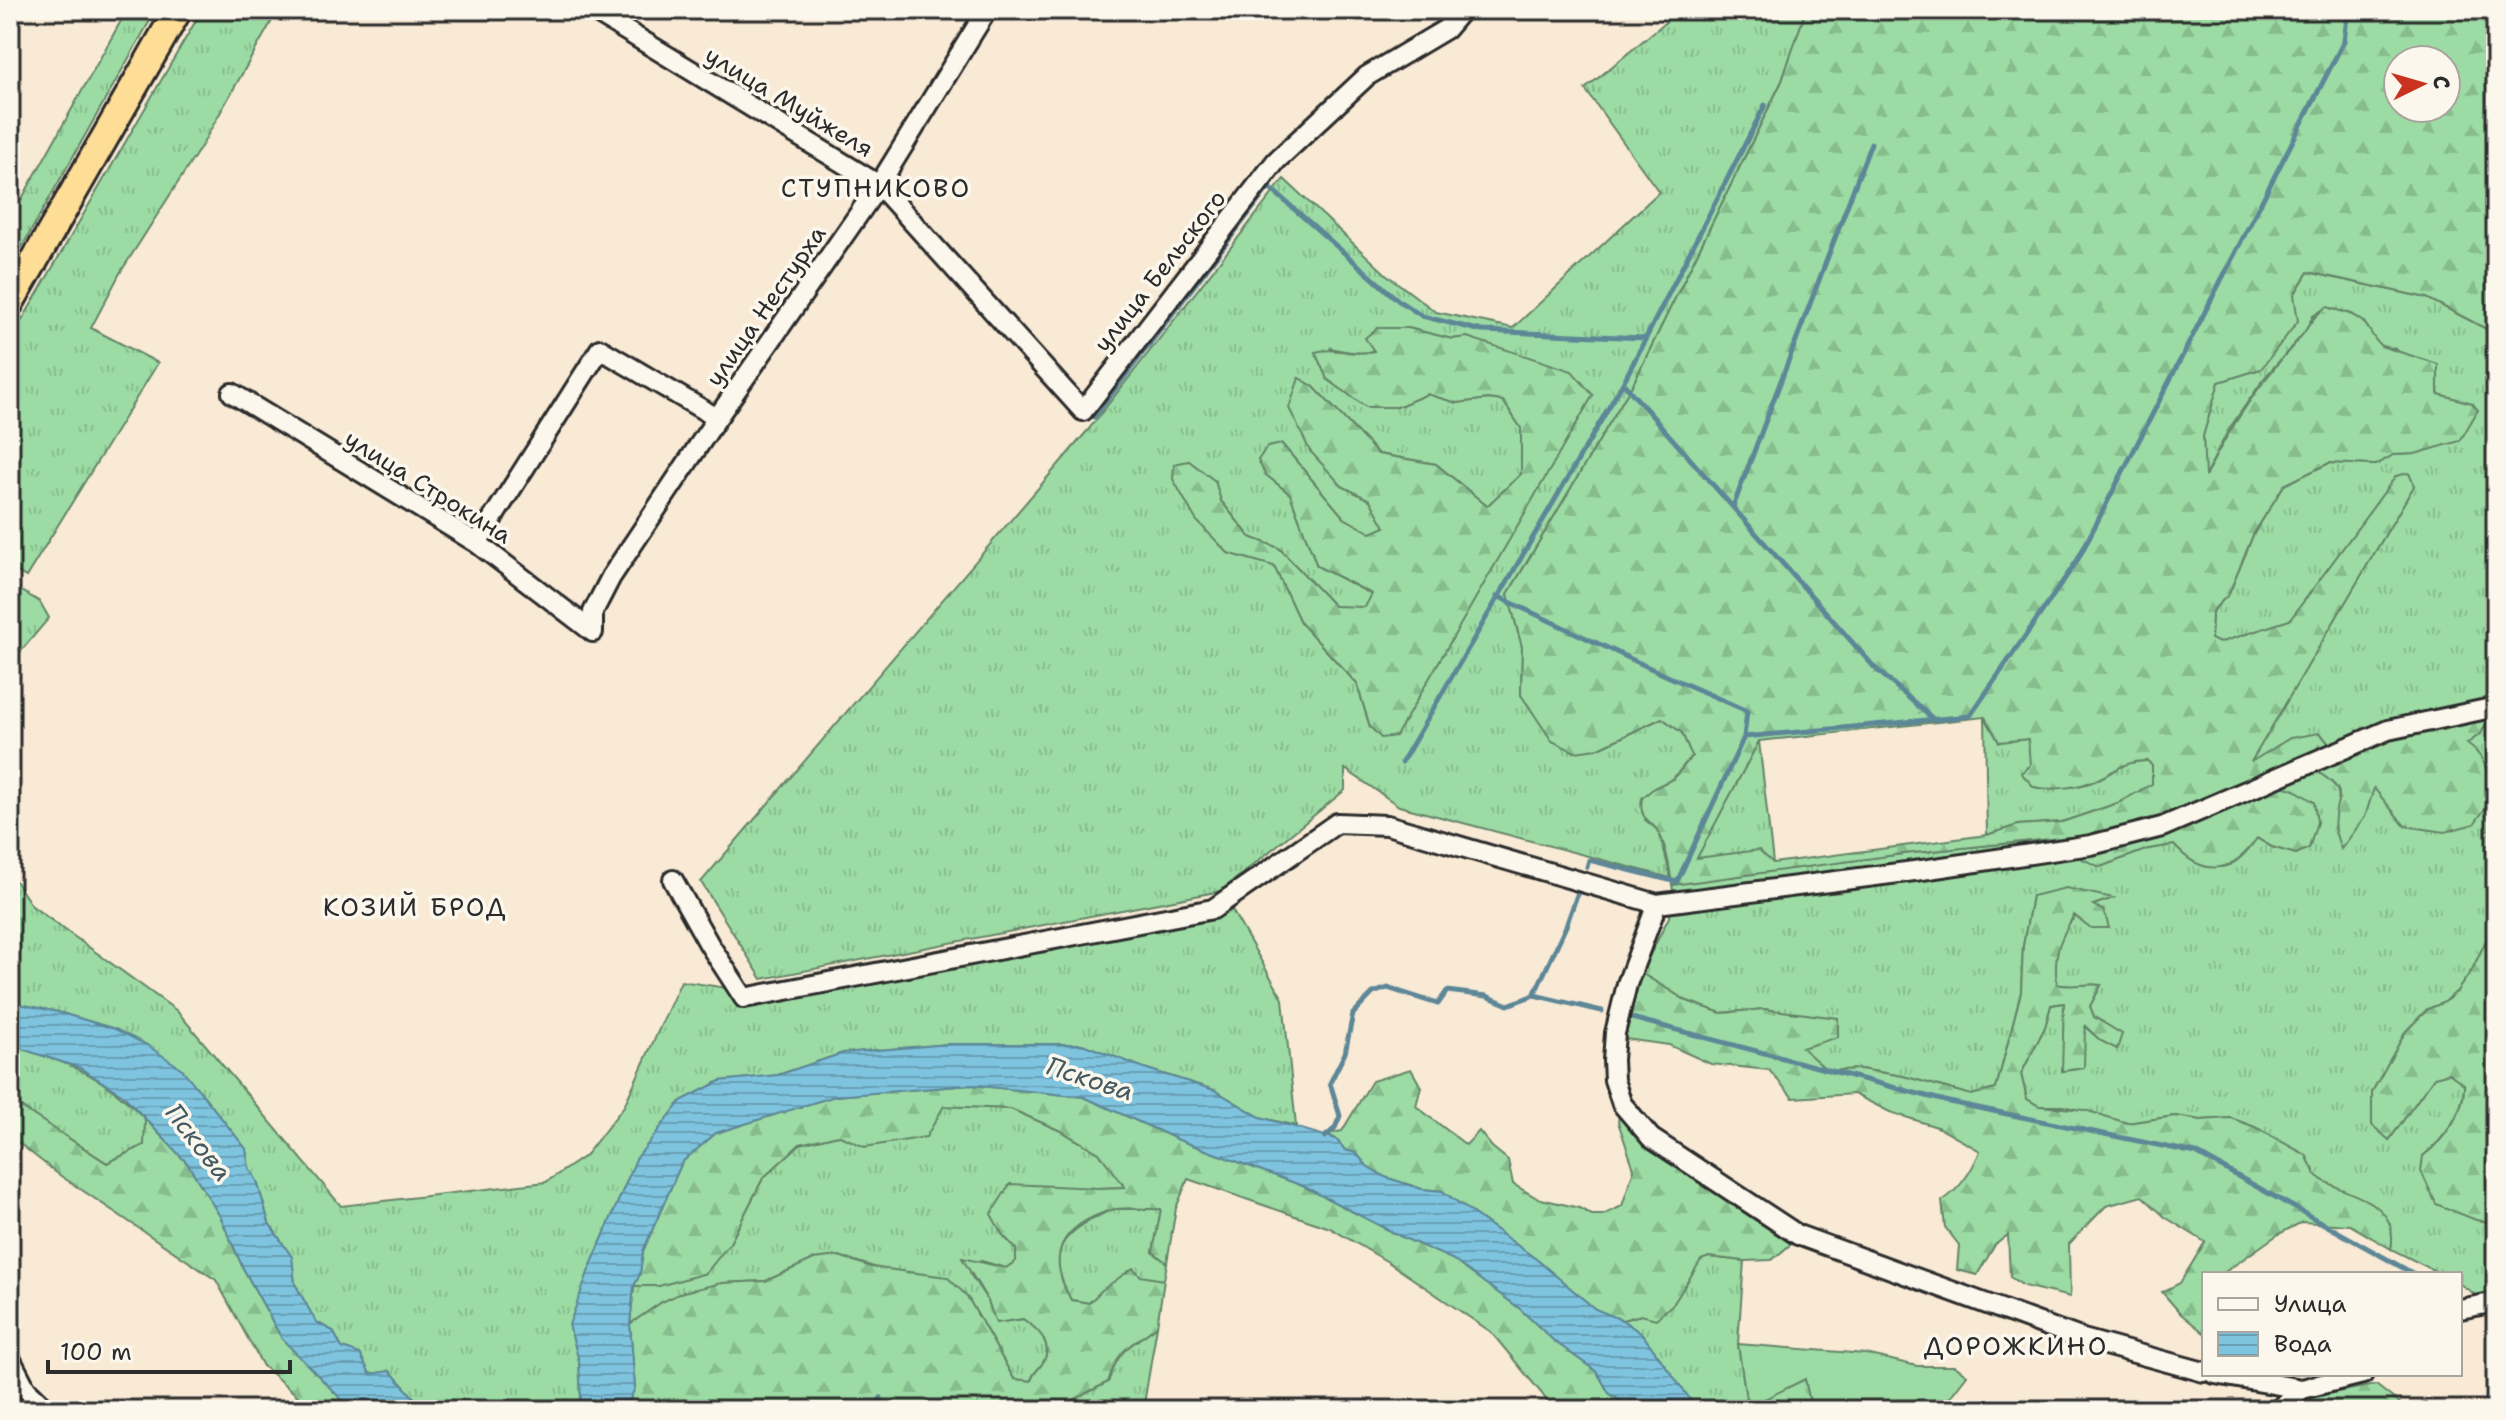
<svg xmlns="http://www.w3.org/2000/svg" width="2506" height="1420" font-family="'Shantell Sans',sans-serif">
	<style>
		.grass { fill: url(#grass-tufts); stroke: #648468; stroke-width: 2; fill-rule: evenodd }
		.forest { fill: url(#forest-firs); stroke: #648468; stroke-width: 2; fill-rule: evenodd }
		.garden { fill: #9cdca4; stroke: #648468; stroke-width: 2 }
		.water { fill: url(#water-rules); stroke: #5d8797; stroke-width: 2 }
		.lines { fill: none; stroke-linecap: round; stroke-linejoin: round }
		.stream { stroke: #5d8797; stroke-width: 5 }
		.minor-casing { stroke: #2b2b2b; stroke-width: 24 }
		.highway-casing { stroke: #2b2b2b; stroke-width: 32 }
		.minor { stroke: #fbf7ec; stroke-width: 18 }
		.highway { stroke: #fedd96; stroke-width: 26 }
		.labels { text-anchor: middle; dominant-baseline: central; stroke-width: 7; stroke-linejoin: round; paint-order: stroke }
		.street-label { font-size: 24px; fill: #2b2b2b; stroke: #fbf7ec }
		.neighbourhood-label { font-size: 26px; letter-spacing: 2px; fill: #2b2b2b; stroke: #fbf7ec }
		.water-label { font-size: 26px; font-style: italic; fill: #445961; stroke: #fbf7ec }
	</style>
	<defs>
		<pattern id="grass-tufts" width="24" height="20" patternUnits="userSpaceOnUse" patternTransform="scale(2)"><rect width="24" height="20" fill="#9cdca4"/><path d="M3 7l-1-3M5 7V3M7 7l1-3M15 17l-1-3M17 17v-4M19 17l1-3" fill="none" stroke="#87bd8d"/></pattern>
		<pattern id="forest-firs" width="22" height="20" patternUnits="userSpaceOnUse" patternTransform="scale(2)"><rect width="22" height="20" fill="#9cdca4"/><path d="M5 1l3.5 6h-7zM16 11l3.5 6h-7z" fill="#87bd8d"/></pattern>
		<pattern id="water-rules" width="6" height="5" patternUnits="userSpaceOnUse" patternTransform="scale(2)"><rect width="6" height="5" fill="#7fc4df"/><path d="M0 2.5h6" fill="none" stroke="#689fb5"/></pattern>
	</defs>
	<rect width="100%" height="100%" fill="#f9ead6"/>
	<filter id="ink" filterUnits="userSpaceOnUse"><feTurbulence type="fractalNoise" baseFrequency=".0125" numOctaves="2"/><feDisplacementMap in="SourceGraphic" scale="16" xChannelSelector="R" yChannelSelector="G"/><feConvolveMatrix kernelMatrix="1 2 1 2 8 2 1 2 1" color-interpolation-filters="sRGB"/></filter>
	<g filter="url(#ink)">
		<path class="grass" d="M 127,10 L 156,10 L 10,268 L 10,220 Z
			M 202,10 L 278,10 L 202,145 L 120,273 L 91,328 L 158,363 L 26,577 L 10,567 L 10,341 Z
			M 1680,10 L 1806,10 L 1782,81 L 1634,382 L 1508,594 L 1522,647 L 1521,695 L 1597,749 L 1662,718 L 1682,733 L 1692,755 L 1673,779 L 1654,788 L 1645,820 L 1659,831 L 1671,878 L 1399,806 L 1345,769 L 1345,790 L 1221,891 L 762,979 L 701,882 L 1088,430 L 1284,179 L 1387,275 L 1436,312 L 1513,328 L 1659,192 L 1585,89 ZM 1408,328 L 1452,339 L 1467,337 L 1593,395 L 1370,727 L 1357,684 L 1300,622 L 1274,566 L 1228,553 L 1174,464 L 1189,461 L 1215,481 L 1221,501 L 1250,537 L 1279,548 L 1334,606 L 1365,608 L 1373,595 L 1317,566 L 1290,494 L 1265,474 L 1282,444 L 1344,518 L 1371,534 L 1386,527 L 1370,500 L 1342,486 L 1299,379 L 1313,386 L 1378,454 L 1436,464 L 1487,506 L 1521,474 L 1521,428 L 1503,401 L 1488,399 L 1457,403 L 1427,394 L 1397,407 L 1330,348 C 1373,358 1372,353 1408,328 Z
			M 2308,272 L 2427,298 L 2496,334 L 2496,920 L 2472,970 L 2457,991 L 2445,1002 L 2427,1009 L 2406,1031 L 2372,1092 L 2372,1125 L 2390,1139 L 2434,1077 L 2449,1073 L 2464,1084 C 2465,1111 2444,1140 2423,1156 L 2476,1220 L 2496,1223 L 2496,1295 L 2477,1296 L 2460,1284 L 2460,1274 L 2441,1274 L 2391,1249 L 2392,1239 L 2353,1195 L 2322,1180 L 2315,1174 L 2306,1155 L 2231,1118 L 2201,1120 L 2175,1116 L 2127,1123 L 2064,1106 L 2039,1106 L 2027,1099 L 2021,1074 L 2045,1027 L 2051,1005 L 2064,1003 L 2063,1071 L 2084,1068 L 2084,1026 L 2101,1041 L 2117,1048 L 2103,1022 L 2094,1017 L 2090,1006 L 2101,985 C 2085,983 2072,988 2057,985 C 2051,938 2066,912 2111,899 L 2032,896 L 2023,946 L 2021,992 L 1996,1089 L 1971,1095 L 1903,1076 L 1860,1069 L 1828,1071 L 1801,1048 L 1797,1015 L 1764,1009 L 1721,1013 L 1687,1001 L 1641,973 L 1676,903 L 1672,885 L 1682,883 L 1903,854 L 2091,835 L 2158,818 L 2164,833 L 2100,867 L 2148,849 L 2174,845 C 2210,869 2228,882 2256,838 L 2272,847 L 2296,854 L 2309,848 L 2317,822 L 2274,784 L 2313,769 C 2346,789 2340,793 2334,828 L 2364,817 L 2374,787 L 2405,826 L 2466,744 L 2481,733 L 2490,718 L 2488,700 L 2382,723 L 2329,744 L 2320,733 L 2250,763 L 2414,486 L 2409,474 L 2396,477 L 2290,620 L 2219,643 L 2211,639 L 2212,611 L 2229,594 L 2253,535 L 2284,485 L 2329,463 L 2376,465 L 2393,455 L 2415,454 L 2472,403 L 2438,394 L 2396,349 L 2381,346 L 2374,340 L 2364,322 L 2352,314 L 2327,307 L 2313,316 L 2305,332 L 2265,377 L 2229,429 L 2204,478 L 2203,436 L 2219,382 L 2261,369 L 2294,295 Z
			M 10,584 L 40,602 L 49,618 L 10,664 Z
			M 1985,717 L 1999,742 L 2028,739 L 2034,787 C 2050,791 2082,787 2097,780 C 2116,771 2125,760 2148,761 L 2152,766 L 2152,784 L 2118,803 L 2062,822 L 2018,825 L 1987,835 Z
			M 1759,741 L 1773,863 L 1696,859 Z
			M 10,873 L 32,906 L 177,1011 L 341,1206 L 546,1182 L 585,1156 L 624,1106 L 681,981 L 740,990 L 757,996 L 1225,898 L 1283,999 L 1296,1126 L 1260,1117 L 1214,1090 L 1144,1068 L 1082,1044 L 949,1044 L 843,1053 L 778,1075 L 720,1081 L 681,1101 L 636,1160 L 589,1270 L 570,1325 L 579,1361 L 581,1398 L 572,1410 L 425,1410 L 390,1371 L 370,1374 L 360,1354 L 342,1348 L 333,1331 L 316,1322 L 295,1284 L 292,1257 L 269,1223 L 257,1181 L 249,1168 L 246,1149 L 200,1091 L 147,1045 L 115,1029 L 58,1012 L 10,1002 Z
			M 10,1045 C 69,1064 101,1072 145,1119 L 145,1145 L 107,1163 L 10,1100 Z
			M 944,1106 L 1011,1109 L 1061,1131 L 1099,1153 L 1126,1187 L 1098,1188 L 1002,1234 L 1016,1250 L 1016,1261 L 1006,1268 L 981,1261 L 970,1274 L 988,1301 L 996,1323 L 1023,1319 C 1038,1329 1056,1344 1042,1364 C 1038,1371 1033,1372 1031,1381 L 1014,1379 L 967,1296 L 839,1256 L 814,1259 L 766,1281 L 722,1283 L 662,1302 L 630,1324 L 634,1286 L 659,1286 L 730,1243 L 763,1178 L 800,1144 L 838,1135 L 865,1147 Z
			M 1113,1209 L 1162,1209 L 1153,1252 L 1167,1263 L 1164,1280 C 1135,1276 1110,1282 1089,1303 L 1071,1300 C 1041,1247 1067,1230 1113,1209 Z
			M 1708,1257 L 1744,1261 L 1738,1344 L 1746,1398 L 1784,1389 L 1805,1379 L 1810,1402 L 1801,1410 L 1698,1410 L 1642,1334 L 1622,1320 L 1641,1315 L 1700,1260 Z
			M 1157,1326 L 1143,1410 L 1054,1410 L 1108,1382 C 1121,1344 1128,1349 1157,1326 Z"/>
		<path class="forest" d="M 1806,10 L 2496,10 L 2496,334 L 2427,298 L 2308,272 L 2294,295 L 2298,321 L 2261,369 L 2219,382 L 2203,436 L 2205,477 C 2231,424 2260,383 2299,339 C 2311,325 2310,318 2327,307 C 2340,312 2355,313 2365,324 C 2371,331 2373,339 2381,346 L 2438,364 L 2438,394 L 2472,403 L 2478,410 L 2460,441 L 2415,454 L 2393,455 L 2376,465 L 2329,463 L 2284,485 L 2253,535 L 2229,594 L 2212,611 L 2211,639 L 2219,643 L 2290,620 L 2396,476 L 2409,473 L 2414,486 L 2251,762 L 2290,738 L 2320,733 L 2329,744 L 2314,767 L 2366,751 L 2391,739 L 2473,719 L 2490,718 L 2481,733 L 2467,744 C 2487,757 2487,774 2494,796 L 2474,824 L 2445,832 L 2405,826 L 2374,788 L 2365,817 L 2341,849 C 2339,843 2336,836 2335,830 C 2330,795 2358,796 2313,769 L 2276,784 L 2295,790 L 2314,802 L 2317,822 L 2309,848 L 2296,854 L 2272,847 L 2257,838 C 2233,874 2203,878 2174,845 L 2148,849 L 2100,867 L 2069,853 L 2162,827 L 2158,819 L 2091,835 L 1903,854 L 1672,885 C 1670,869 1667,850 1660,835 C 1652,818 1638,822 1642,798 L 1654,788 L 1673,779 L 1692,756 L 1682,733 L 1662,718 L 1597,749 L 1575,752 L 1552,741 L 1521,695 L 1522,647 L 1508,594 L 1634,382 L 1782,81 ZM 2398,60 L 2446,60 L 2446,108 L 2398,108 ZM 1985,717 L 1999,742 L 2028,739 L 2030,765 L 2021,773 L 2034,787 C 2050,791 2082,787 2096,780 C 2116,771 2125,760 2148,761 L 2152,766 L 2152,784 L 2118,803 L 2062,822 L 2018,825 L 1987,835 L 1773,863 L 1759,850 L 1697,858 L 1759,741 Z
			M 1377,328 L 1408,328 L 1452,339 L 1467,337 L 1572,371 L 1593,395 L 1396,736 L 1381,738 L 1370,727 L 1357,684 L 1300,622 L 1274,566 L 1228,553 L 1196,520 L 1173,479 L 1174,464 L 1189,461 L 1215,481 L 1221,501 L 1250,537 L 1279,548 L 1334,606 L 1365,607 L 1372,594 L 1317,566 L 1290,494 L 1265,474 L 1258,460 L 1267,447 L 1282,444 L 1344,518 L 1371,533 L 1385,527 L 1370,500 L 1342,486 L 1310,451 L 1289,408 L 1299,378 L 1313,386 L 1378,454 L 1436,464 L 1487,506 L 1521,474 L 1521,428 L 1503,401 L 1488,399 L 1457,403 L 1427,394 L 1397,407 L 1366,407 L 1327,379 L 1315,352 C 1336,346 1353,357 1374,351 L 1365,338 Z
			M 2066,888 L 2113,898 L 2093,905 L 2104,911 L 2109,928 L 2091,928 L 2074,915 C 2059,941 2053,954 2057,984 C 2072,988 2085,983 2101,985 L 2090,1006 L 2094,1017 L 2122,1034 L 2117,1049 L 2101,1041 L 2085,1026 L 2084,1068 L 2062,1071 L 2064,1003 L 2051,1005 L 2045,1027 L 2021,1074 L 2027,1099 L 2039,1106 L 2085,1110 L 2127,1123 L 2175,1116 L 2201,1120 L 2231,1118 L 2255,1127 L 2306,1155 L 2315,1174 L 2322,1180 C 2354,1198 2400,1202 2391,1249 L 2350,1225 L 2302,1222 L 2277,1235 L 2222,1274 L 2204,1274 L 2204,1333 L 2181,1314 L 2162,1292 L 2180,1283 L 2205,1242 L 2165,1217 L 2142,1196 L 2106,1206 L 2069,1244 L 2070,1297 L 2024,1286 L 2010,1277 L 2008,1235 L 1995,1245 L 1977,1275 L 1957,1270 L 1959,1245 L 1945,1227 L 1942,1201 C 1960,1189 1972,1171 1980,1151 L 1937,1127 L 1890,1112 L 1854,1094 L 1793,1098 L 1769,1070 L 1711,1064 L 1669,1045 L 1625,1039 L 1641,973 L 1687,1001 L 1721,1013 L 1764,1009 L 1838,1018 L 1838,1037 L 1802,1048 L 1828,1071 L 1860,1069 L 1903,1076 L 1971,1095 L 1996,1089 L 2021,992 L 2023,946 L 2032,896 Z
			M 2496,920 L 2496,1223 L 2476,1220 L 2436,1204 L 2421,1171 L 2423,1156 C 2444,1140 2466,1111 2464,1084 L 2449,1073 L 2434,1077 L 2389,1140 L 2372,1125 L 2372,1092 L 2406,1031 L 2428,1009 L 2445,1002 L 2457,991 L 2472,970 Z
			M 1411,1069 L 1421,1087 L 1416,1106 L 1466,1145 L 1479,1131 L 1492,1147 L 1508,1160 L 1513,1184 L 1537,1198 L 1579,1208 L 1592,1215 L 1603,1215 L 1622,1206 L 1634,1169 L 1618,1122 L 1619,1115 L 1645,1143 L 1791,1244 L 1772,1260 L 1744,1261 L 1709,1257 L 1701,1260 L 1674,1303 L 1656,1319 L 1641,1315 L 1622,1320 L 1595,1309 L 1536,1259 L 1442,1191 L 1422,1189 L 1385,1177 L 1367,1166 L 1356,1153 L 1345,1150 L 1336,1139 L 1327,1134 L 1342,1131 L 1372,1081 Z
			M 971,1085 L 1084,1097 L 1179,1140 L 1303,1186 L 1402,1237 L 1452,1259 L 1519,1308 L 1554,1341 L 1597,1372 L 1609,1393 L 1632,1410 L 1552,1410 L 1543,1395 L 1491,1332 L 1388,1262 L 1330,1228 L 1188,1179 L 1176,1208 L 1167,1263 L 1153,1252 L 1161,1209 C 1146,1210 1124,1206 1111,1210 C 1061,1226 1045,1254 1071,1300 L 1089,1303 L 1102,1290 L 1133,1268 L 1141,1276 L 1164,1280 L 1157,1326 C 1128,1349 1121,1344 1108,1382 L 1054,1410 L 625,1410 L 635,1388 L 630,1324 L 662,1302 L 683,1292 L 722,1283 L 766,1281 L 814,1259 L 839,1256 L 871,1267 L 947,1277 L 967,1296 L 1014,1379 L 1031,1381 C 1033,1372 1038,1371 1042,1364 C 1055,1344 1038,1329 1023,1319 L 996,1323 L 988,1301 L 962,1258 L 1006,1268 L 1016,1261 L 1016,1249 L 1002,1234 L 991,1214 L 1010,1184 L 1098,1188 L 1125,1187 L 1099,1153 L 1061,1131 L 1011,1109 L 944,1106 L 926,1137 L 865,1147 L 838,1135 L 800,1144 L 763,1178 L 730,1243 L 706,1273 L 659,1286 L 634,1286 L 640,1274 L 643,1251 L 682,1162 L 716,1133 L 835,1096 Z
			M 10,1100 L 107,1163 L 144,1145 L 145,1119 L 188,1164 L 221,1218 L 243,1268 L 282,1339 L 352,1410 L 314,1410 L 263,1366 L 216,1280 L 58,1174 L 10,1136 Z
			M 2376,1385 L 2408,1410 L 2297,1410 L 2314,1396 Z"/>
		<path class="garden" d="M 1738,1344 L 1866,1354 L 1917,1366 L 1955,1366 L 1967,1375 L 1940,1410 L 1801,1410 L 1810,1402 L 1805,1379 L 1757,1403 L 1746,1398 Z"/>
		<path class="water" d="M 10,1002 L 58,1012 L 115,1029 L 147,1045 L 182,1069 L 246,1149 L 249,1168 L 257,1181 L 269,1223 L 292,1257 L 295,1284 L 316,1322 L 333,1331 L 342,1348 L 360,1354 L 370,1374 L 390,1371 L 425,1410 L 351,1409 L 282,1339 L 243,1268 L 221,1218 L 188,1164 L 123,1095 L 80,1068 L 10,1045 Z
			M 949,1044 L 1082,1044 L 1144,1068 L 1214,1090 L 1260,1117 L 1336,1139 L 1345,1150 L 1356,1153 L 1367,1166 L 1385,1177 L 1422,1189 L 1442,1191 L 1536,1259 L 1595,1309 L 1622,1320 L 1642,1334 L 1698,1410 L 1632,1410 L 1609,1393 L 1597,1372 L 1554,1341 L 1519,1308 L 1452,1259 L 1402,1237 L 1303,1186 L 1179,1140 L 1084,1097 L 971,1085 L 835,1096 L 716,1133 L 682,1162 L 643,1251 L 640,1274 L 634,1286 L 630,1324 L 635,1388 L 625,1410 L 572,1410 L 581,1398 L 579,1361 L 569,1325 L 589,1270 L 636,1159 L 681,1101 L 720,1081 L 778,1075 L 843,1053 Z"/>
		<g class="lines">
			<path class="stream" d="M 1765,105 L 1623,383 L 1875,668 L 1933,719
				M 1094,417 L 1269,187 L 1399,301 L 1422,316 L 1482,331 L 1645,338
				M 1733,507 L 1871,143
				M 1497,596 L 1665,675 L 1747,711 L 1744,737
				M 1402,762 L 1623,383
				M 1587,867 L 1589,860 L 1677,882 L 1744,737 L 1970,716 L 2077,561 L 2344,41 L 2348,10
				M 1534,995 L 1602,1011
				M 1628,1017 L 1949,1102 L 2196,1153 L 2414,1274
				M 1325,1137 L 1335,1128 L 1340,1116 L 1330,1083 L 1345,1053 L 1353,1014 L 1373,993 L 1388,988 L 1438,1004 L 1447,991 L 1487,996 L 1508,1005 L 1534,995 L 1566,926 L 1578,892
				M 872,1410 L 881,1398"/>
			<g class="minor-casing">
				<path id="minor" d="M 592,10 L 879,185 L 1083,411 L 1276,161 L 1367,76 L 1446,29 L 1462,10
					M 232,393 L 477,543 L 593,632
					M 477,543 L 600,349 L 717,418
					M 593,632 L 593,612 L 611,577 L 717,418 L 879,185 L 987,10
					M 673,880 L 709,944 L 744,998 L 1213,909 L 1337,823 L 1387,825 L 1657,904 L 1922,870 L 2091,845 L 2162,827 L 2388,730 L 2496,707
					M 1657,904 L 1627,984 L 1615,1033 L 1613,1060 L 1614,1080 L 1622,1104 L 1651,1138 L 1798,1235 L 2083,1339 L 2204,1372
					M 2460,1309 L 2496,1302
					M 10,1358 L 26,1389 L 48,1410
					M 2215,1374 L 2302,1389 L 2363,1374
					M 2278,1410 L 2302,1389"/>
			</g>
			<g class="highway-casing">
				<path id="highway" d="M 10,303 L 178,10"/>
			</g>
			<use href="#minor" class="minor"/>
			<use href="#highway" class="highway"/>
		</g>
	</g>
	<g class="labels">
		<g class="street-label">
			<text transform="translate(789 102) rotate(31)">улица Муйжеля</text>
			<text transform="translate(1160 271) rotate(-52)">улица Бельского</text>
			<text transform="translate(766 306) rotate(-55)">улица Нестурха</text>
			<text transform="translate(428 487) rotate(32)">улица Строкина</text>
		</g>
		<g class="neighbourhood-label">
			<text x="876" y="187">СТУПНИКОВО</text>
			<text x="415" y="906">КОЗИЙ БРОД</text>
			<text x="2016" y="1345">ДОРОЖКИНО</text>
		</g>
		<g class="water-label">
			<text transform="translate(1090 1078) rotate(18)">Пскова</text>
			<text transform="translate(199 1142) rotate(52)">Пскова</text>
		</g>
	</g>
	<rect width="2506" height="1420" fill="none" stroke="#fbf7ec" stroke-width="40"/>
	<rect x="20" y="20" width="2466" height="1380" fill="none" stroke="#2b2b2b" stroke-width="3" filter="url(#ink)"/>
	<rect x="2202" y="1272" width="260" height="104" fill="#fbf7ec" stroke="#a8a59f" stroke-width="2"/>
	<rect x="2218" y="1298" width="40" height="12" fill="#fbf7ec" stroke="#a8a59f" stroke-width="2"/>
	<text x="2274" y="1312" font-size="24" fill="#2b2b2b">Улица</text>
	<rect x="2218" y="1332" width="40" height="24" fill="url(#water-rules)" stroke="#a8a59f" stroke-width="2"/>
	<text x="2274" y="1352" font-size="24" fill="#2b2b2b">Вода</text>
	<g transform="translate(2422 84) rotate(85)"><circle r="38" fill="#fbf7ec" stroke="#a8a59f" stroke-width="2"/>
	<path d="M0-6L14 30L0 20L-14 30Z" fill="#c8321e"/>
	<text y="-12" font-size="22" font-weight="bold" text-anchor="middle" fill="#2b2b2b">С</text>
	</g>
	<path d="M48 1360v12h242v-12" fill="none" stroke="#2b2b2b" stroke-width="4"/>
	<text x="60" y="1360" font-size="24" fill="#2b2b2b" stroke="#fbf7ec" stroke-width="6" paint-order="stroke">100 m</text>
</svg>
